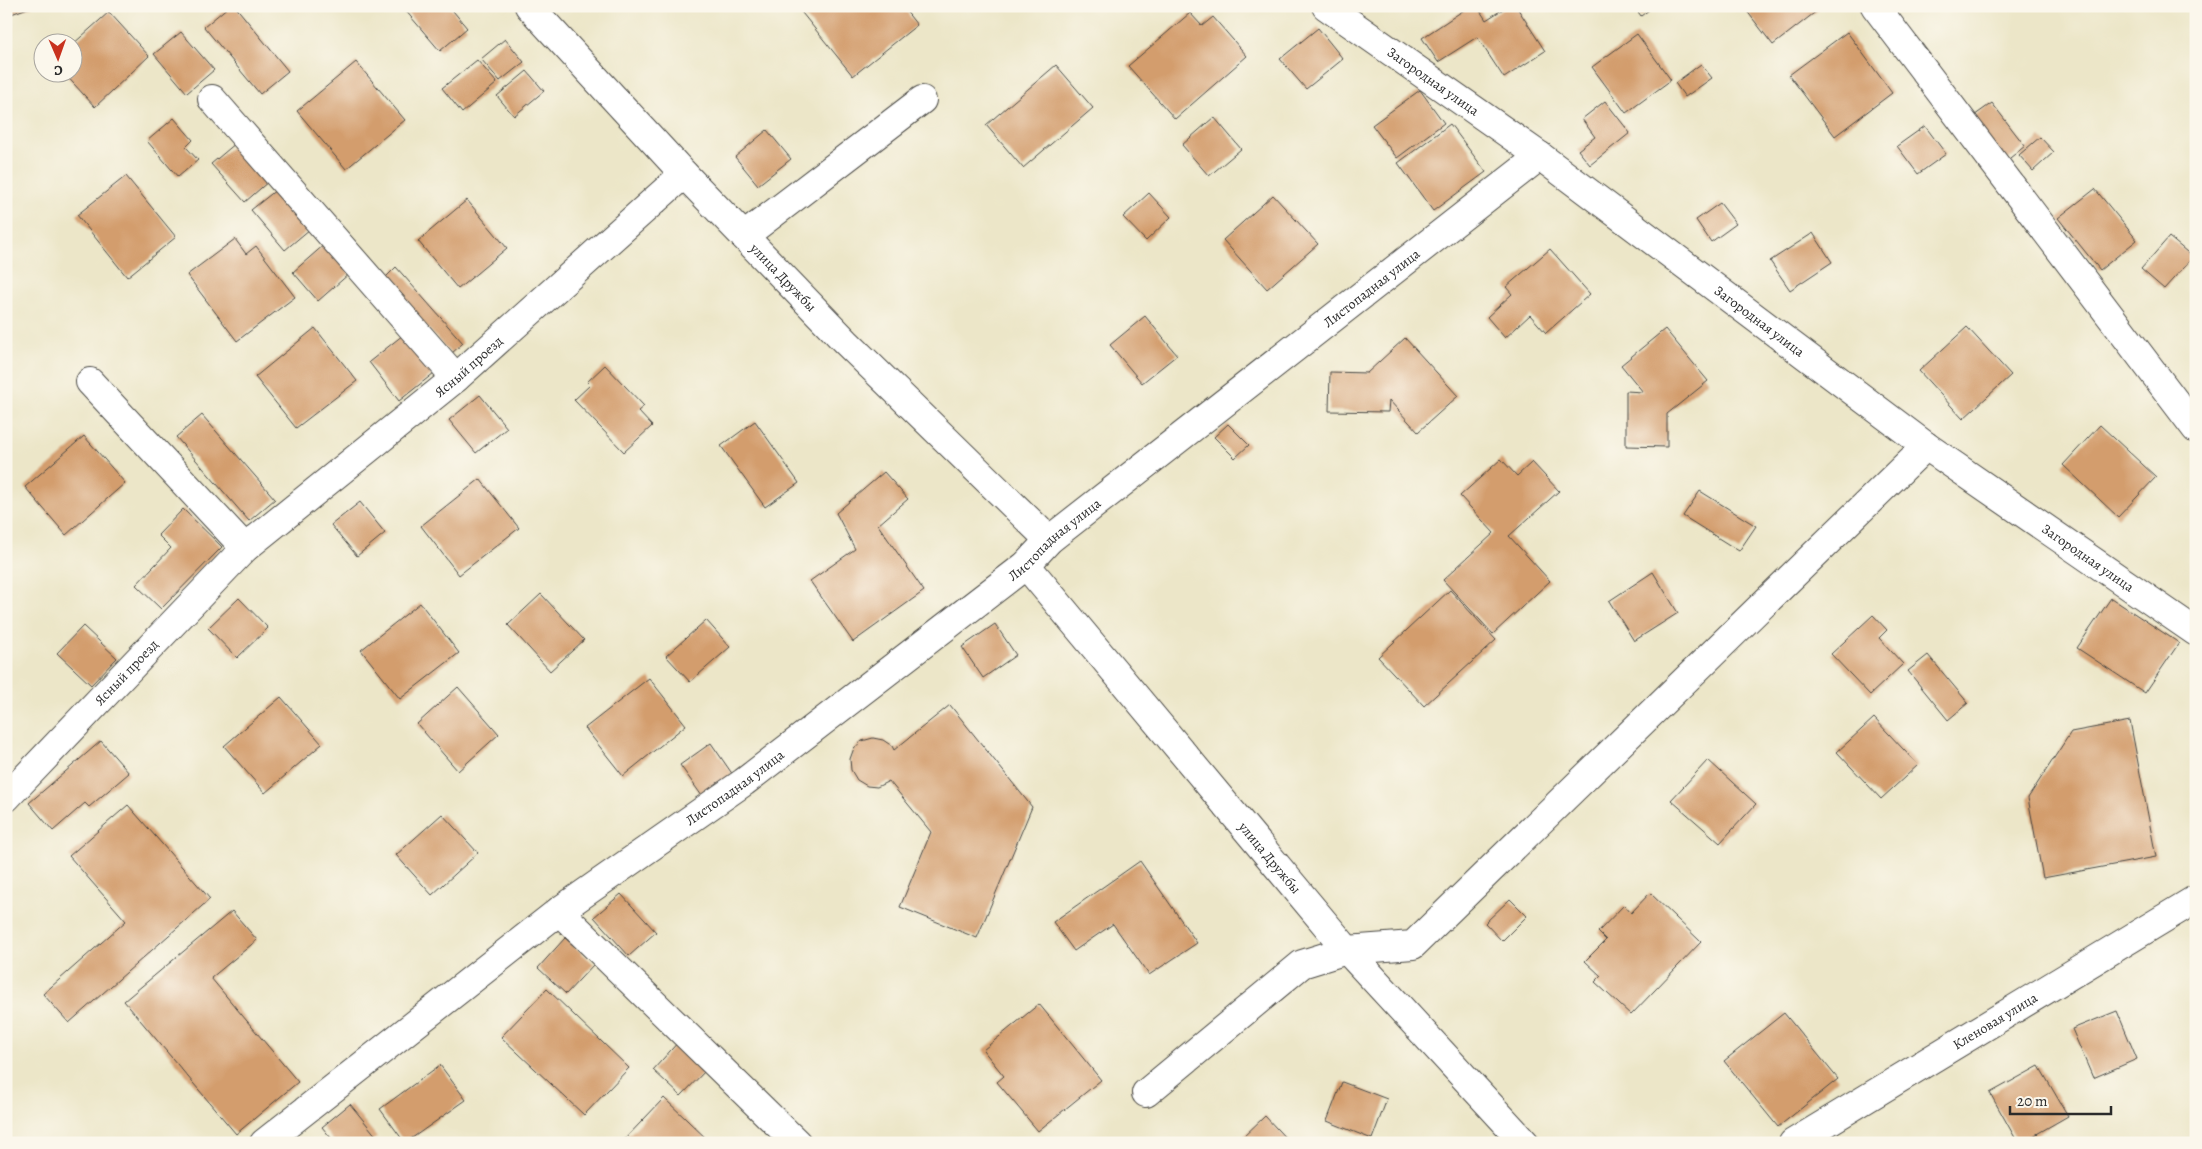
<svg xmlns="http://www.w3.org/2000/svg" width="2202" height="1149" font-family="Alegreya,serif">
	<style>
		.building { fill: #d39d6d }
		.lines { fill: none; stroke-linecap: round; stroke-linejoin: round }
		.minor-casing { stroke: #484743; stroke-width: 30 }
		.minor { stroke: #fff; stroke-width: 28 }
		.labels { text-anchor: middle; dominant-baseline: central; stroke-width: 4; stroke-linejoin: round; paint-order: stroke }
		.street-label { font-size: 14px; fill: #2b2b2b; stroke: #fbf7ec }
	</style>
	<rect width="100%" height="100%" fill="#fbf7ec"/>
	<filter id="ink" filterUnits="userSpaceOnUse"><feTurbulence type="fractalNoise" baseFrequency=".02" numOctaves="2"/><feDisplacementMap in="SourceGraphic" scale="10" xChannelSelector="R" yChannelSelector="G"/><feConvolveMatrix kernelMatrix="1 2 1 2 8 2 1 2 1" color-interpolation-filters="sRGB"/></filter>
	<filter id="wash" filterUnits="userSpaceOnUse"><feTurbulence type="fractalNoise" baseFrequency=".0096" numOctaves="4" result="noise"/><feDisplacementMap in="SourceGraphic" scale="20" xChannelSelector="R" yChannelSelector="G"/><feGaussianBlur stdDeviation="1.12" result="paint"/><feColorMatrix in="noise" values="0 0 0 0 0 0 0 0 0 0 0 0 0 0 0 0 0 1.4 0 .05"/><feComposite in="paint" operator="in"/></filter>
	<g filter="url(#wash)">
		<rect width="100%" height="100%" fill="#ece6c8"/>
		<g id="blocks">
			<path class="building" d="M 6,6 L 33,6 L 6,16 Z
				M 229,6 L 235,6 L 288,71 L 260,94 L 204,27 Z
				M 409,6 L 449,6 L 467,28 L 440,51 L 405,10 Z
				M 800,6 L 902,6 L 917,25 L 853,76 L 798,8 Z
				M 1470,6 L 1477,6 L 1486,20 L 1508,6 L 1516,6 L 1545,51 L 1504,78 L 1477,37 L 1438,62 L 1422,38 Z
				M 1634,6 L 1654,6 L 1641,16 Z
				M 1743,6 L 1815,6 L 1818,10 L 1773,45 Z
				M 109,12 L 149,56 L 95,107 L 63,72 L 72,72 L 72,45 Z
				M 1190,13 L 1202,26 L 1213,17 L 1247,56 L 1175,119 L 1128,66 Z
				M 1318,28 L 1343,59 L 1306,89 L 1280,59 Z
				M 181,32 L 214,70 L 187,93 L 154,54 Z
				M 1847,32 L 1892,93 L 1835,136 L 1789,75 Z
				M 1637,34 L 1671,80 L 1626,113 L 1592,67 Z
				M 505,39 L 524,62 L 500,81 L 481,59 Z
				M 477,60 L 497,83 L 462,113 L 442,88 Z
				M 356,62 L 405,120 L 346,169 L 297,111 Z
				M 1701,64 L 1712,78 L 1685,97 L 1675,83 Z
				M 1056,65 L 1093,108 L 1023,168 L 986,125 Z
				M 527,71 L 544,91 L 514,116 L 497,96 Z
				M 1420,90 L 1444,123 L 1397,158 L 1372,125 Z
				M 1605,101 L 1630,133 L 1590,165 L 1578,150 L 1595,137 L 1582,119 Z
				M 1992,103 L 2025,146 L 2005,162 L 1971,118 Z
				M 1214,117 L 1241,149 L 1209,176 L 1182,145 Z
				M 174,118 L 193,140 L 186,147 L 198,160 L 178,177 L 147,141 Z
				M 1450,124 L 1486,172 L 1433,211 L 1398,163 Z
				M 1925,126 L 1946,154 L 1918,174 L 1897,146 Z
				M 767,130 L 791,159 L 758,185 L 735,157 Z
				M 2040,137 L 2054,152 L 2033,171 L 2019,155 Z
				M 236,143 L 269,181 L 245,202 L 211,164 Z
				M 126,176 L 176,237 L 127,277 L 77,215 Z
				M 2095,189 L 2137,240 L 2100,270 L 2058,218 Z
				M 276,190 L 310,229 L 285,250 L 251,210 Z
				M 1149,193 L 1171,217 L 1146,241 L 1123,217 Z
				M 1273,195 L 1318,244 L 1267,289 L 1223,240 Z
				M 467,200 L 507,248 L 458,289 L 418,241 Z
				M 1720,203 L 1736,224 L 1711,242 L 1696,220 Z
				M 1813,233 L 1832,262 L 1790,290 L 1770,261 Z
				M 2169,237 L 2193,257 L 2164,289 L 2141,269 Z
				M 235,239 L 246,254 L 256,246 L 295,297 L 237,341 L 187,275 Z
				M 325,244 L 350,273 L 318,301 L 293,272 Z
				M 1550,249 L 1590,294 L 1546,333 L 1530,315 L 1505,338 L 1487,317 L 1512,294 L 1506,287 Z
				M 396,267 L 463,343 L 451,354 L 384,279 Z
				M 1145,316 L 1177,355 L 1142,383 L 1110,345 Z
				M 1967,327 L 2011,375 L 1963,419 L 1919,371 Z
				M 315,328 L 357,381 L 296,428 L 255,377 Z
				M 1665,329 L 1708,381 L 1667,414 L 1667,447 L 1626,446 L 1626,391 L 1643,392 L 1621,365 Z
				M 403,335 L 434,373 L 399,401 L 369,362 Z
				M 1405,338 L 1458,396 L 1418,432 L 1389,400 L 1388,412 L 1329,411 L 1330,372 L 1367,373 Z
				M 605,365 L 644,406 L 638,411 L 652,426 L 624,452 L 574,400 L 590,385 L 587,382 Z
				M 480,395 L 507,428 L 476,453 L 449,420 Z
				M 202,415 L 275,499 L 249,521 L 176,437 Z
				M 755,421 L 799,483 L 765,507 L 721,446 Z
				M 1228,424 L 1249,445 L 1235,458 L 1214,437 Z
				M 2100,425 L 2156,477 L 2118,517 L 2063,465 Z
				M 84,436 L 125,483 L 66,535 L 25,487 Z
				M 1501,459 L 1517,476 L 1532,462 L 1559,491 L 1509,536 L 1550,581 L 1493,634 L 1443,580 L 1494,533 L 1460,496 Z
				M 884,472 L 908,499 L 878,525 L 924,591 L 853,642 L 810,581 L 855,549 L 836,513 Z
				M 480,479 L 519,528 L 459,575 L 421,526 Z
				M 1700,491 L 1756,526 L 1739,551 L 1683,516 Z
				M 360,502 L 385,533 L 357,556 L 331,525 Z
				M 183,509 L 222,547 L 161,609 L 136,585 L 171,548 L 158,535 Z
				M 1653,572 L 1678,613 L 1634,641 L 1609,601 Z
				M 1450,590 L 1496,640 L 1424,706 L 1378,657 Z
				M 541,594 L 584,640 L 550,671 L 508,625 Z
				M 239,598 L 268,628 L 237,658 L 208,628 Z
				M 2111,598 L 2179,643 L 2145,693 L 2077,648 Z
				M 420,603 L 459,653 L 400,699 L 361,650 Z
				M 1873,615 L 1887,630 L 1879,638 L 1903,664 L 1870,695 L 1831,654 Z
				M 706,620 L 730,647 L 690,682 L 666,656 Z
				M 995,624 L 1016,655 L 983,678 L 962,647 Z
				M 83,626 L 117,658 L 91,685 L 57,653 Z
				M 1928,655 L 1968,703 L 1948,720 L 1908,671 Z
				M 649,678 L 686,725 L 623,776 L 585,728 Z
				M 458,687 L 499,734 L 458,771 L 417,724 Z
				M 281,697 L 322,744 L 265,793 L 224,746 Z
				M 950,705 L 1032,807 L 977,938 L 900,907 L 931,832 L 889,781 L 877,787 L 867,786 L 857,780 L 851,770 L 850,759 L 854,748 L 862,741 L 873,738 L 883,740 L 892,746 L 894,750 Z
				M 1874,718 L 1918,765 L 1881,799 L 1837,752 Z
				M 2130,721 L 2156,857 L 2043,878 L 2028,798 L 2071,732 Z
				M 101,741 L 129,773 L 89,807 L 85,803 L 53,831 L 29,803 Z
				M 711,743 L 733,775 L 702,796 L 680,765 Z
				M 1708,760 L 1756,804 L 1720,843 L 1671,800 Z
				M 128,805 L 210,899 L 69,1023 L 43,994 L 126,921 L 69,856 Z
				M 442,814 L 478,853 L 432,895 L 396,855 Z
				M 1140,861 L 1197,943 L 1149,975 L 1113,924 L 1074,951 L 1053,922 Z
				M 1650,893 L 1701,942 L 1631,1015 L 1595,982 L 1601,976 L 1585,961 L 1606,940 L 1598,932 L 1624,905 L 1631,913 Z
				M 621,894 L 656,932 L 629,956 L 594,917 Z
				M 1510,899 L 1527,916 L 1502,941 L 1485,923 Z
				M 232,911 L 257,940 L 211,978 L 298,1082 L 236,1134 L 124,1001 Z
				M 565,938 L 594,964 L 566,994 L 538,968 Z
				M 547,989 L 629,1068 L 584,1115 L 501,1037 Z
				M 1039,1004 L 1101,1080 L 1038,1131 L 997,1082 L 1004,1076 L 983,1050 Z
				M 2117,1011 L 2137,1059 L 2093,1078 L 2072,1029 Z
				M 1784,1013 L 1838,1079 L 1778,1127 L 1724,1061 Z
				M 680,1040 L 709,1067 L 681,1096 L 653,1070 Z
				M 440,1065 L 466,1100 L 405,1143 L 380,1109 Z
				M 2039,1066 L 2068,1116 L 2021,1143 L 2018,1143 L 1990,1093 Z
				M 1342,1082 L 1387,1099 L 1372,1139 L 1327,1121 Z
				M 664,1098 L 711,1143 L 621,1143 Z
				M 350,1104 L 377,1137 L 370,1143 L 335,1143 L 322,1127 Z
				M 1265,1116 L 1290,1143 L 1245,1143 L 1241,1139 Z"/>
		</g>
	</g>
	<g filter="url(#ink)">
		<use href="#blocks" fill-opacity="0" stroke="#484743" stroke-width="1"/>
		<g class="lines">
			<g class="minor-casing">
				<g id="minor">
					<path id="s1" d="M 529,6 L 684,174 L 846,342 L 1049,540"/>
					<path id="s2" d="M 1326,6 L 1540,156 L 1926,446 L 2196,632"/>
					<path d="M 1875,6 L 2196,429"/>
					<path d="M 212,99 L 456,378"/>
					<path d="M 744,236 L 922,100"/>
					<path d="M 90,382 L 245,548"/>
					<path id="s3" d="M 1026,565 L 1347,950 L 1525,1143"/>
					<path id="s4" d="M 6,798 L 245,548 L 456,378 L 684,174"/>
					<path d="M 559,911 L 797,1143"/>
					<path d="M 1146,1093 L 1302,964 L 1347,950 L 1413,945 L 1926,446"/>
					<path id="s5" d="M 264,1143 L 559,911 L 744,782 L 1026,565 L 1049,540 L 1540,156"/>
					<path id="s6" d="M 1793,1143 L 2196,899"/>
				</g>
			</g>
			<use href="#minor" class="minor"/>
		</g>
	</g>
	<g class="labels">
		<g class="street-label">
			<text stroke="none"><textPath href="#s2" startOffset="131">Загородная улица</textPath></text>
			<text stroke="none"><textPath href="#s1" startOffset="372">улица Дружбы</textPath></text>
			<text stroke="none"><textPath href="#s5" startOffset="1400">Листопадная улица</textPath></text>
			<text stroke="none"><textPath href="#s2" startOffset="536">Загородная улица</textPath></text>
			<text stroke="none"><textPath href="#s4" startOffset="634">Ясный проезд</textPath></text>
			<text stroke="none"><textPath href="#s5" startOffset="995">Листопадная улица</textPath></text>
			<text stroke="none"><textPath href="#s2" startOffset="941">Загородная улица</textPath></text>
			<text stroke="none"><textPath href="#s4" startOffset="174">Ясный проезд</textPath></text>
			<text stroke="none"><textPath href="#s5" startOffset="590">Листопадная улица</textPath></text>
			<text stroke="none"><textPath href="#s3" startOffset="381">улица Дружбы</textPath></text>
			<text stroke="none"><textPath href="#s6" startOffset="236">Кленовая улица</textPath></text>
		</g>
	</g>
	<rect width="2202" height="1149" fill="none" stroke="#fbf7ec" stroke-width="25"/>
	<g transform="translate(58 58) rotate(178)"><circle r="24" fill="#fbf7ec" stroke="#a8a59f"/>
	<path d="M0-4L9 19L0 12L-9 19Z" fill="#c8321e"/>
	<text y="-8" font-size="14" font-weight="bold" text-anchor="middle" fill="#2b2b2b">С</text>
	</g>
	<path d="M2010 1106v8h101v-8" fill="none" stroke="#2b2b2b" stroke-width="2.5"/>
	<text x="2017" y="1106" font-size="15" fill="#2b2b2b" stroke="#fbf7ec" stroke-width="4" paint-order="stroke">20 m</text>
</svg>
